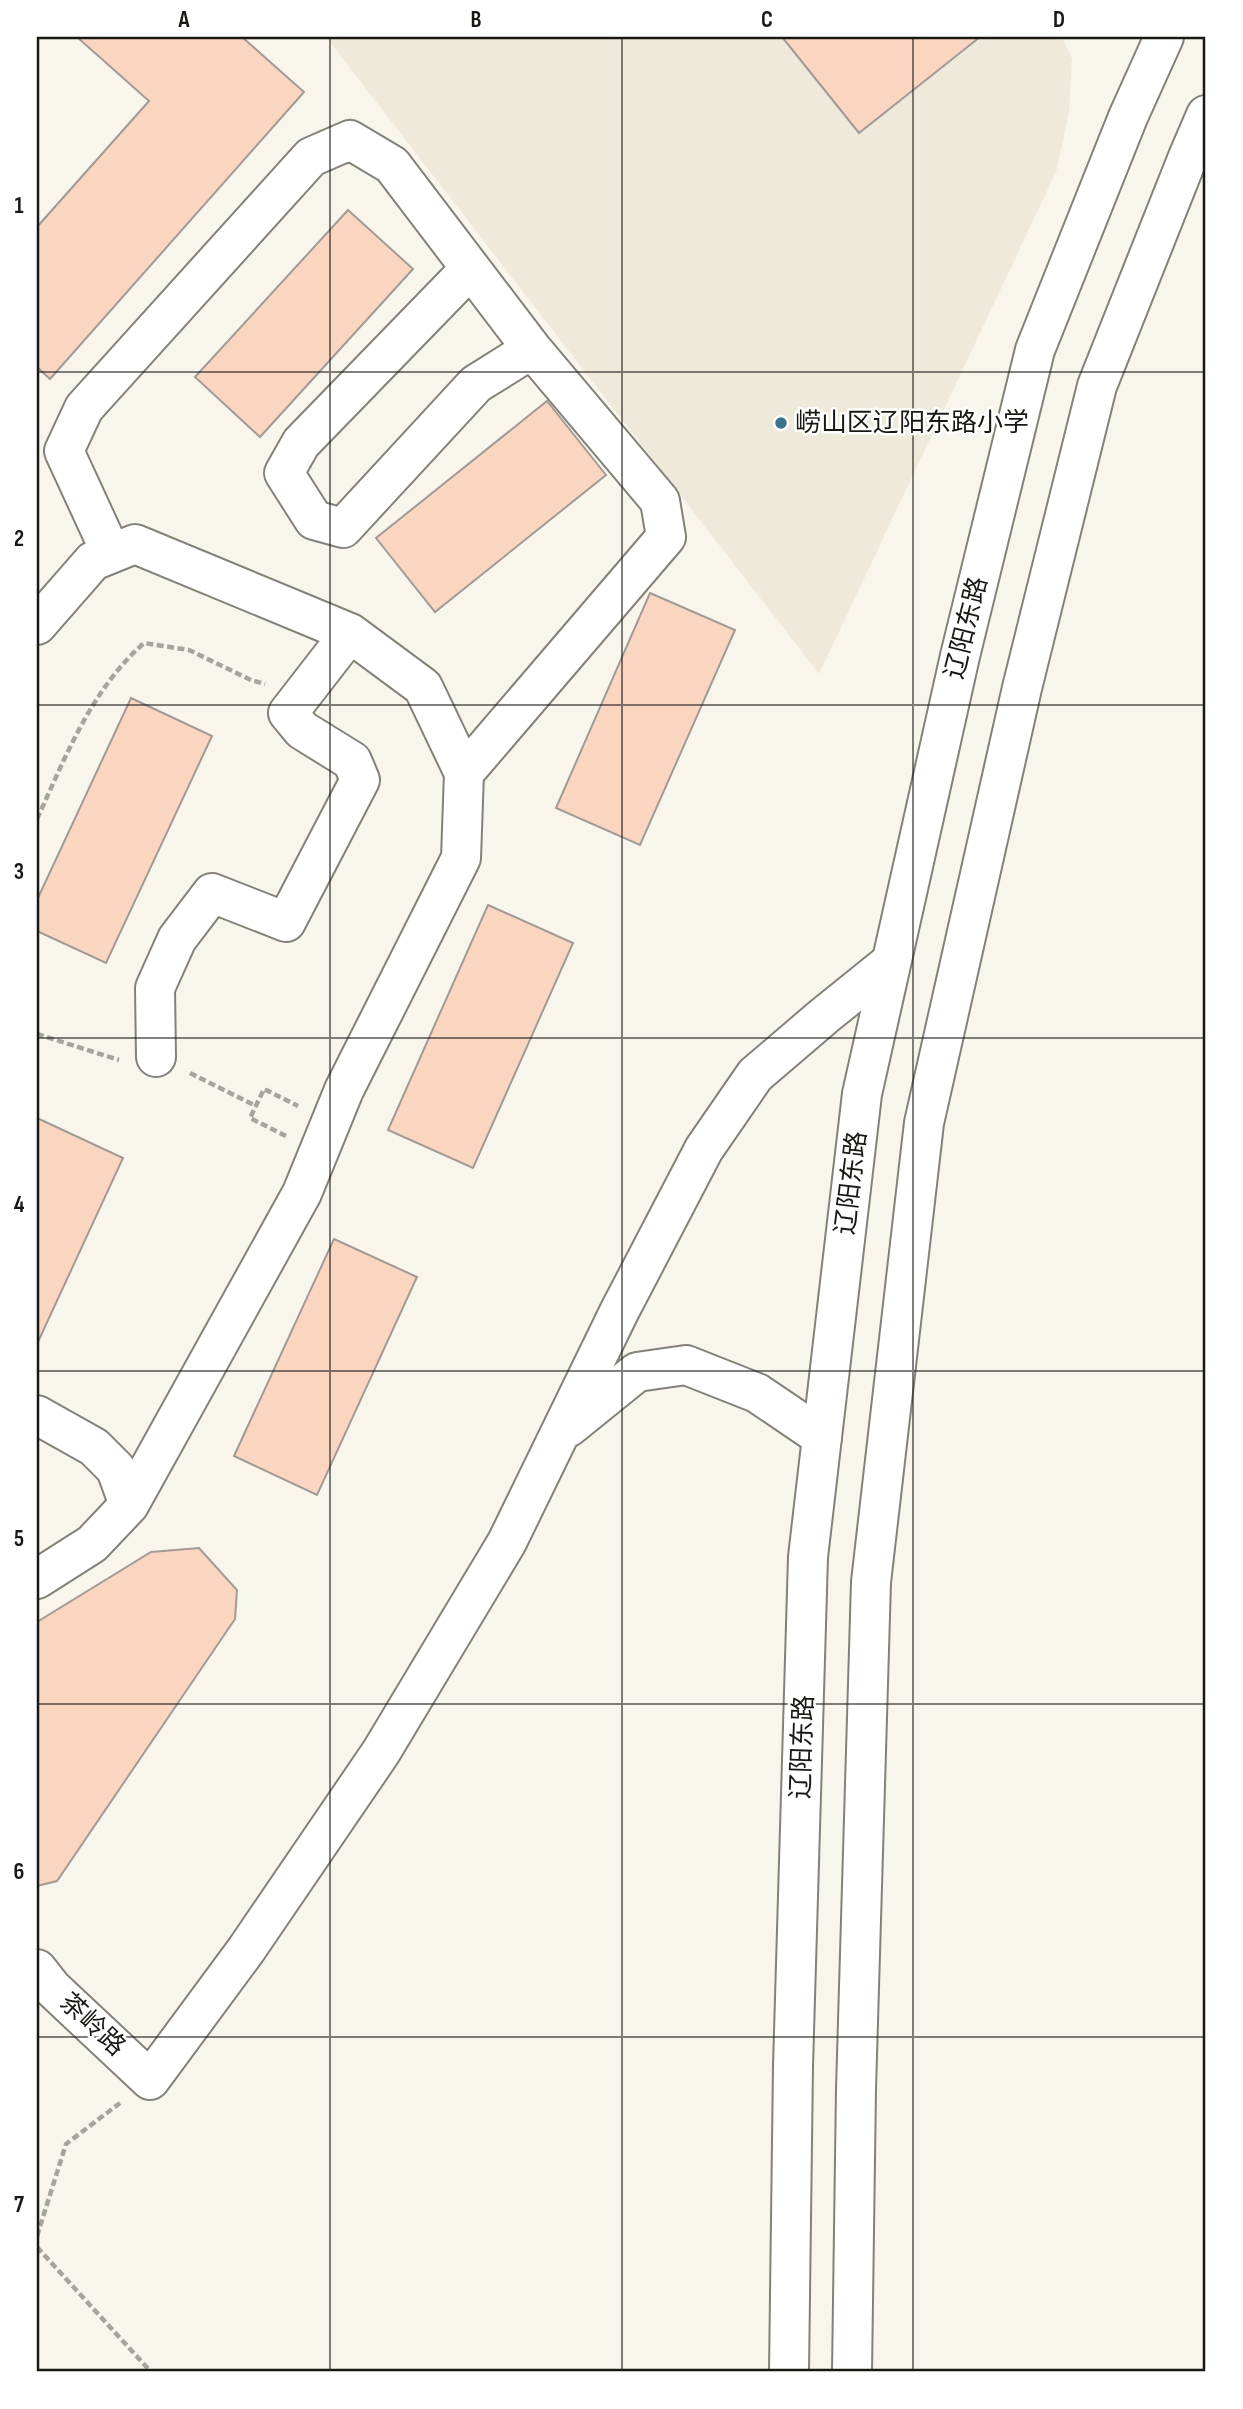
<svg xmlns="http://www.w3.org/2000/svg" width="1243" height="2409" font-family="'Sofia Sans Condensed','Noto Sans SC',sans-serif">
	<style>
		.built { fill: #efe9da }
		.building { fill: #fad6c0; stroke: #a29a96; stroke-width: 2 }
		.lines { fill: none; stroke-linecap: round; stroke-linejoin: round }
		.minor-casing { stroke: #848179; stroke-width: 42 }
		.major-casing { stroke: #848179; stroke-width: 42 }
		.path { stroke: #a6a49e; stroke-width: 4.5; stroke-dasharray: 7 3.5; stroke-linecap: butt }
		.minor { stroke: #fff; stroke-width: 38 }
		.major { stroke: #fff; stroke-width: 38 }
		.grid { fill: none; stroke: #191815; stroke-width: 2; stroke-opacity: 0.55 }
		.poi-dot { fill: #3b728d; stroke: #fff; stroke-width: 2.5 }
		.labels { text-anchor: middle; dominant-baseline: central; stroke-width: 5; stroke-linejoin: round; paint-order: stroke }
		.poi-label { font-size: 26px; fill: #191815; stroke: #fff; text-anchor: start }
		.street-label { font-size: 26px; fill: #191815; stroke: #fff }
		.neatline { fill: none; stroke: #191815; stroke-width: 2.5 }
		.grid-label { font-size: 23px; text-anchor: middle; font-weight: bold; fill: #191815 }
	</style>
	<rect width="100%" height="100%" fill="#f8f5ed"/>
	<path class="built" d="M 326,37 L 1062,37 L 1072,59 L 1069,112 L 1056,172 L 819,674 Z"/>
	<path class="building" d="M 77,37 L 242,37 L 304,92 L 50,379 L 37,367 L 37,227 L 149,101 Z
		M 782,37 L 980,37 L 859,133 Z
		M 348,210 L 413,269 L 260,437 L 195,377 Z
		M 547,401 L 606,475 L 435,612 L 376,538 Z
		M 650,593 L 735,630 L 640,845 L 556,808 Z
		M 131,698 L 212,736 L 106,963 L 37,931 L 37,900 Z
		M 488,905 L 573,943 L 473,1168 L 388,1130 Z
		M 37,1118 L 123,1158 L 37,1344 Z
		M 334,1239 L 417,1277 L 317,1495 L 234,1456 Z
		M 199,1548 L 237,1590 L 235,1619 L 57,1881 L 37,1886 L 37,1622 L 151,1552 Z"/>
	<g class="lines">
		<g class="minor-casing">
			<path id="minor" d="M 111,553 L 64,451 L 84,408 L 311,157 L 350,140 L 392,165 L 532,349 L 476,384 L 343,528 L 314,520 L 284,473 L 301,443 L 470,269
				M 37,625 L 93,561 L 135,544 L 350,633 L 423,687 L 464,773 L 461,858 L 344,1090 L 302,1193 L 129,1505 L 92,1544 L 37,1579
				M 464,773 L 666,537 L 660,501 L 532,349
				M 156,1057 L 155,988 L 177,939 L 212,893 L 286,922 L 360,780 L 352,761 L 302,730 L 288,713 L 350,633
				M 37,1415 L 94,1447 L 116,1469 L 129,1505
				M 569,1427 L 637,1372 L 686,1365 L 757,1393 L 822,1437
				M 37,1969 L 52,1988 L 150,2080 L 246,1950 L 381,1752 L 507,1542 L 619,1312 L 704,1149 L 755,1075 L 824,1016 L 891,962"/>
		</g>
		<g class="major-casing">
			<path id="major" d="M 789,2372 L 793,2066 L 808,1557 L 862,1094 L 960,656 L 1035,350 L 1128,117 L 1164,37
				M 852,2372 L 856,2089 L 871,1582 L 924,1123 L 1022,688 L 1097,386 L 1188,157 L 1206,115"/>
		</g>
		<path class="path" d="M 37,819 C 66,756 91,690 144,643 L 189,650 L 251,680 L 265,684
			M 37,1034 L 119,1060
			M 190,1073 L 256,1106
			M 286,1136 L 250,1118 L 264,1089 L 298,1106
			M 37,2236 L 66,2144 L 120,2103
			M 37,2247 L 151,2372"/>
		<use href="#minor" class="minor"/>
		<use href="#major" class="major"/>
	</g>
	<path class="grid" d="M 330,37 L 330,2372M 622,37 L 622,2372M 913,37 L 913,2372M 37,372 L 1206,372M 37,705 L 1206,705M 37,1038 L 1206,1038M 37,1371 L 1206,1371M 37,1704 L 1206,1704M 37,2037 L 1206,2037"/>
	<circle class="poi-dot" cx="781" cy="423" r="7"/>
	<g class="labels">
		<g class="poi-label">
			<text x="795" y="423">崂山区辽阳东路小学</text>
		</g>
		<g class="street-label">
			<text transform="translate(967 628) rotate(-76)">辽阳东路</text>
			<text transform="translate(852 1183) rotate(-83)">辽阳东路</text>
			<text transform="translate(803 1747) rotate(-88)">辽阳东路</text>
			<text transform="translate(92 2025) rotate(43)">茶岭路</text>
		</g>
	</g>
	<rect width="1243" height="2409" fill="none" stroke="#ffffff" stroke-width="77"/>
	<rect x="38" y="38" width="1166" height="2332" class="neatline"/>
	<g class="grid-label">
		<text x="184" y="27">A</text>
		<text x="476" y="27">B</text>
		<text x="767" y="27">C</text>
		<text x="1059" y="27">D</text>
		<text x="19" y="213">1</text>
		<text x="19" y="546">2</text>
		<text x="19" y="879">3</text>
		<text x="19" y="1212">4</text>
		<text x="19" y="1546">5</text>
		<text x="19" y="1879">6</text>
		<text x="19" y="2212">7</text>
	</g>
</svg>
